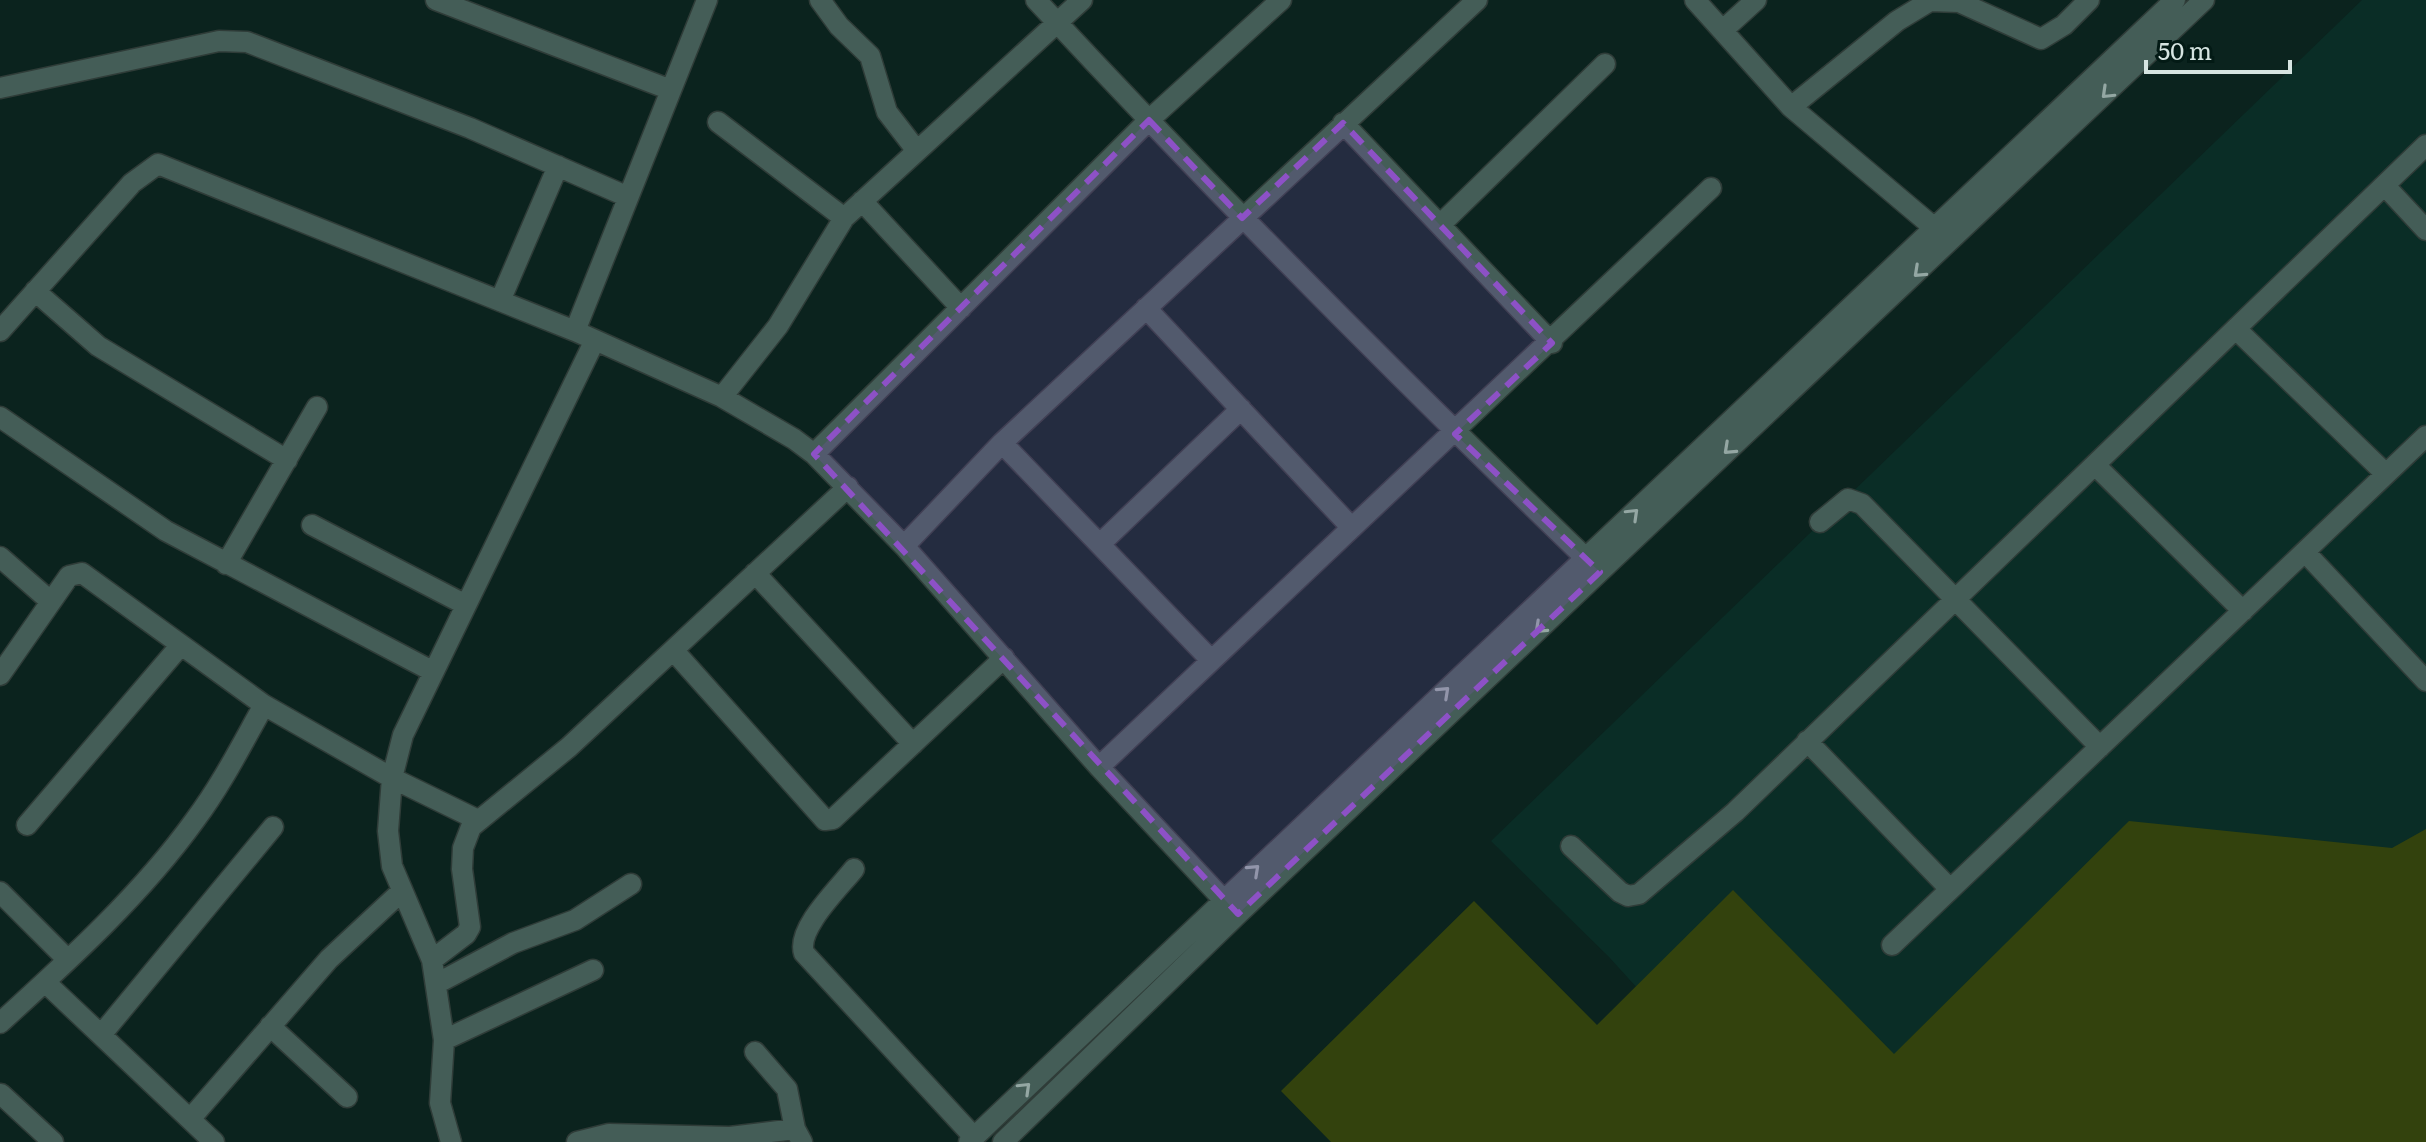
<svg xmlns="http://www.w3.org/2000/svg" width="2426" height="1142" font-family="Literata,serif">
	<style>
		.built { fill: #0a2d26 }
		.green { fill: #33420d }
		.lines { fill: none; stroke-linecap: round; stroke-linejoin: round }
		.minor-casing { stroke: #2f3c38; stroke-width: 23 }
		.minor { stroke: #445d57; stroke-width: 20 }
		.oneway { stroke: #94a7a3 }
		.marked { fill: #8d51c6; fill-opacity: 0.2; stroke: #8d51c6; stroke-width: 6; stroke-dasharray: 16 10; stroke-linejoin: round }
	</style>
	<rect width="100%" height="100%" fill="#0b231e"/>
	<path class="built" d="M 2362,0 L 2426,0 L 2426,1142 L 1777,1142 L 1609,957 L 1491,841 Z"/>
	<path class="green" d="M 2129,821 L 2392,848 L 2426,829 L 2426,1142 L 1331,1142 L 1281,1091 L 1474,901 L 1597,1025 L 1733,890 L 1894,1054 Z"/>
	<g class="lines">
		<g class="minor-casing">
			<path id="minor" d="M 436,0 L 671,90
				M 820,0 L 839,26 L 870,56 L 887,112 L 917,151
				M 1036,0 C 1216,194 1403,382 1594,566
				M 1695,0 L 1791,107 L 1944,236
				M 1723,30 L 1756,0
				M 0,88 L 219,41 L 247,42 L 470,128 L 626,196
				M 1791,107 L 1897,21 L 1930,1 L 1959,2 L 2041,39 L 2064,25 L 2089,0
				M 718,122 L 844,218
				M 1343,123 L 1552,343
				M 2386,187 L 2426,230
				M 862,201 L 961,308
				M 1442,223 L 1605,64
				M 35,291 L 98,346 L 287,460
				M 500,301 L 558,166
				M 1146,308 L 1351,527
				M 2237,330 L 2386,474
				M 0,331 L 132,183 L 158,164 L 575,331 L 722,397 L 794,439 L 814,454 L 904,546 L 1099,767 L 1232,909
				M 575,331 L 707,0
				M 722,397 L 778,326 L 844,218 L 1082,0
				M 0,417 L 166,531 L 432,671
				M 1002,443 L 1210,659
				M 814,454 L 1149,120 L 1281,0
				M 2095,465 L 2243,611
				M 1820,522 L 1848,499 L 1862,504 L 2100,747
				M 312,525 L 464,604
				M 1100,544 L 1241,409
				M 904,546 L 1002,443 L 1477,0
				M 2305,552 L 2426,681
				M 0,557 L 49,600
				M 226,564 L 317,407
				M 755,573 L 913,744
				M 673,650 L 825,820 L 833,819 L 1004,658
				M 0,675 L 69,576 L 82,573 L 264,705 L 392,778 L 478,820
				M 1807,741 L 1950,889
				M 1099,767 L 1711,188
				M 27,825 L 180,646
				M 1571,846 L 1620,892 L 1628,896 L 1639,894 L 1735,812 L 2426,145
				M 854,869 C 839,888 796,929 804,953 L 974,1137
				M 0,892 L 67,959
				M 1892,945 L 2426,436
				M 432,960 L 466,934 L 470,927 L 462,869 L 463,848 L 471,827 L 569,747 L 848,487
				M 45,982 L 214,1142
				M 436,984 L 513,943 L 575,920 L 631,884
				M 0,1023 C 68,961 141,895 195,820 C 222,784 242,744 264,705
				M 270,1026 L 347,1097
				M 101,1035 L 273,827
				M 444,1040 L 593,970
				M 755,1052 L 787,1089 L 795,1129 L 802,1142
				M 1,1094 L 53,1142
				M 191,1118 L 329,959 L 402,891
				M 451,1142 L 440,1103 L 444,1040 L 432,960 L 392,866 L 388,831 L 392,778 L 403,735 L 595,340
				M 577,1142 L 609,1134 L 730,1137 L 795,1129
				M 969,1142 L 2175,0
				M 1003,1142 L 1238,914 L 2204,0"/>
		</g>
		<use href="#minor" class="minor"/>
	</g>
	<defs><path id="oneway-chevron" d="M-2-3.5L2.5 0L-2 3.5" fill="none" stroke-width="1.6" stroke-linecap="round" stroke-linejoin="round" transform="scale(2)"/></defs>
	<g class="oneway">
		<use href="#oneway-chevron" transform="translate(2107 93) rotate(136)"/>
		<use href="#oneway-chevron" transform="translate(1919 272) rotate(137)"/>
		<use href="#oneway-chevron" transform="translate(1729 449) rotate(137)"/>
		<use href="#oneway-chevron" transform="translate(1633 514) rotate(-44)"/>
		<use href="#oneway-chevron" transform="translate(1540 628) rotate(137)"/>
		<use href="#oneway-chevron" transform="translate(1444 692) rotate(-43)"/>
		<use href="#oneway-chevron" transform="translate(1254 870) rotate(-43)"/>
		<use href="#oneway-chevron" transform="translate(1025 1088) rotate(-44)"/>
	</g>
	<path class="marked" d="M 1149,120 L 1242,218 L 1343,123 L 1552,343 L 1455,434 L 1600,572 L 1238,914 L 814,454 Z"/>
	<path d="M2146 60v12h144v-12" fill="none" stroke="#d6e4e1" stroke-width="4"/>
	<text x="2158" y="60" font-size="24" fill="#d6e4e1" stroke="#031a15" stroke-width="6" paint-order="stroke">50 m</text>
</svg>
